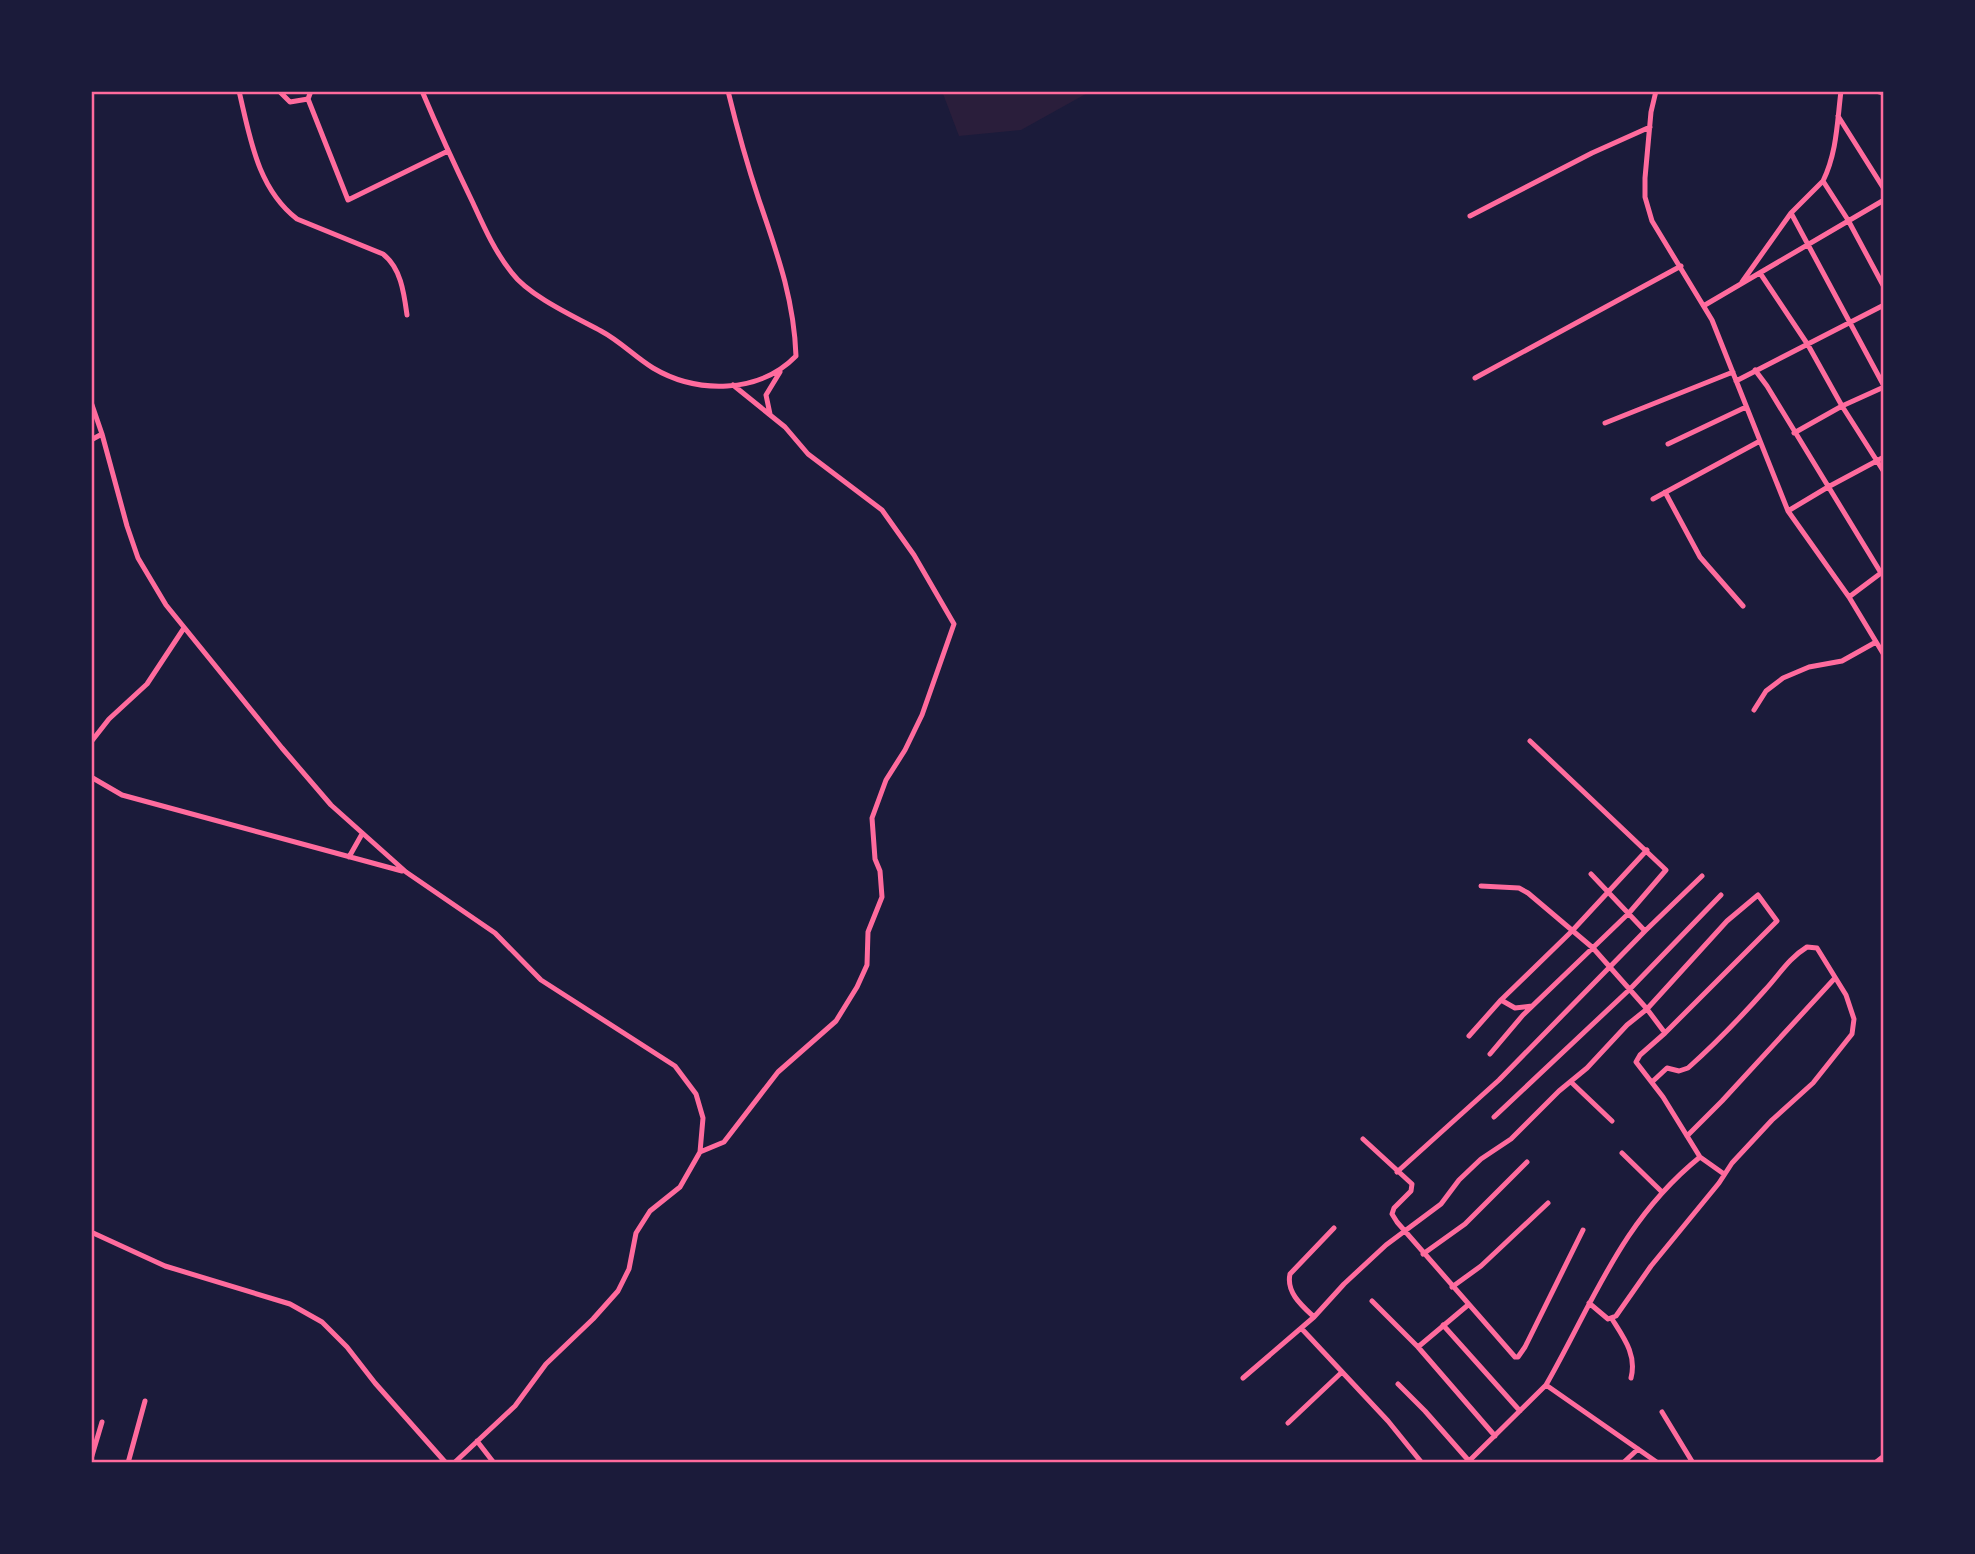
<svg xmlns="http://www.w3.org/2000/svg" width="1975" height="1554" font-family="'Exo 2',sans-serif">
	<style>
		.green { fill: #2a1e3b }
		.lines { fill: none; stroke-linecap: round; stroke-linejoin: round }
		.minor { stroke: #ff6b9d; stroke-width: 5 }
		.neatline { fill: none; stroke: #ff6b9d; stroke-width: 2.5 }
	</style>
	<rect width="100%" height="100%" fill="#1b1b3a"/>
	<path class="green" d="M 942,91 L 1091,91 L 1021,130 L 959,136 Z"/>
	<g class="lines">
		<path class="minor" d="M 239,91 C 250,137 257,188 297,219 L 383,254 C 401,268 404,293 407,315
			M 279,91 L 290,102 L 308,99
			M 311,91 L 308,99 L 348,200 L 448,151
			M 422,91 C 438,129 455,166 473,203 C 484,227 495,252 512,273 C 529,296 575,317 601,331 C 620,341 635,357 653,368 C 697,394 759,394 796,356 C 794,299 777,253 759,200 C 747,164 737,128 728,91
			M 1656,91 L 1651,112 L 1645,178 L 1645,197 L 1652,221 L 1712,320 L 1788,511 L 1849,597 L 1884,655
			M 1841,91 C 1837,123 1837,152 1823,181 L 1848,220 L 1884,287
			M 1876,91 L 1884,93
			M 1838,116 L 1884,189
			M 1791,213 L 1884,386
			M 1470,216 L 1592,153 L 1650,127
			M 1760,273 L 1808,345 L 1842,406 L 1884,472
			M 1742,282 L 1791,213 L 1823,181
			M 1705,305 L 1884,200
			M 1755,370 L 1767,386 L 1881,573
			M 1475,378 L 1681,266
			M 1736,381 L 1884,305
			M 91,402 L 102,434 L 127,526 L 138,558 L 166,605 L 282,748 L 331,805 L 406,872 L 495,933 L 541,980 L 675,1066 L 696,1094 L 703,1118 L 700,1152
			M 770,414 L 766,395 L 780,372
			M 1605,423 L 1733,372
			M 1794,433 L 1842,406 L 1884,387
			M 91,440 L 102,434
			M 1668,444 L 1746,407
			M 1665,492 L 1700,557 L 1743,606
			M 1653,499 L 1760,441
			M 1788,511 L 1828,487 L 1884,457
			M 1849,597 L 1881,573
			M 1754,710 L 1766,691 L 1783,678 L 1809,667 L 1842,661 L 1876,642
			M 91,742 L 109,719 L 147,684 L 184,628
			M 91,777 L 122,795 L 402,871
			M 349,857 L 362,834
			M 1591,874 L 1645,931
			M 1481,886 L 1519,888 L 1528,893 L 1593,948 L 1647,1009 L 1665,1033
			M 1501,1000 L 1515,1008 L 1532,1006
			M 1469,1036 L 1501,1000 L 1572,931 L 1647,850
			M 1490,1054 L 1523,1015 L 1629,913 L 1666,870 L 1530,741
			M 1571,1082 L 1612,1121
			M 1494,1117 L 1630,989 L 1721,895
			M 1687,1136 L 1722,1101 L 1835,978
			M 1363,1139 L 1412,1184 L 1411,1191 L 1394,1208 L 1392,1214 L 1397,1222 L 1515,1357 L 1518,1357 L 1525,1347 L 1583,1230
			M 1622,1153 L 1662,1192
			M 1397,1172 L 1499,1080 L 1645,931 L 1702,876
			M 91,1232 L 165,1266 L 290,1304 L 322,1322 L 347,1347 L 375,1383 L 446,1463
			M 1423,1254 L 1465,1224 L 1527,1162
			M 1452,1287 L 1481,1266 L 1548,1203
			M 1372,1301 L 1418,1347
			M 1589,1303 L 1608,1319 L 1616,1316 L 1651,1266 L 1719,1183 L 1732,1163 L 1772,1120 L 1813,1083 L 1852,1034 L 1854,1019 L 1846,995 L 1817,948 L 1807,947 C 1789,958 1779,975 1765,990 C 1741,1017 1715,1044 1688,1068 L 1679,1071 L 1667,1068 L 1652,1082
			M 1468,1305 L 1418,1347 L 1495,1436
			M 1314,1317 C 1301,1305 1286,1292 1290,1274 L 1334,1228
			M 1612,1319 C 1624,1338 1637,1355 1631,1378
			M 1443,1325 L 1520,1411
			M 1301,1328 L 1388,1421 L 1422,1463
			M 1243,1378 L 1314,1317 L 1344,1284 L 1386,1245 L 1441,1204 L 1459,1180 L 1481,1159 L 1511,1139 L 1559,1091 L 1587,1068 L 1627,1025 L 1647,1009 L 1727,921 L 1758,895 L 1777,921 L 1665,1033 L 1640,1055 L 1636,1062 L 1663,1097 L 1700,1157 L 1724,1174
			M 1398,1384 L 1425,1411 L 1469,1461
			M 1662,1412 L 1693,1463
			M 1288,1423 L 1342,1372
			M 477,1441 L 494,1463
			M 91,1459 L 102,1422
			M 128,1463 L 145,1401
			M 454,1463 L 515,1406 L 546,1364 L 593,1319 L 618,1291 L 629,1269 L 636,1233 L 650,1211 L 680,1187 L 700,1152 L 724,1142 L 778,1072 L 836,1021 L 857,987 L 867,965 L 868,932 L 882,897 L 880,871 L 875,859 L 872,818 L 886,780 L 905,750 L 922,715 L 954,624 L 914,555 L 882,510 L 808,454 L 785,427 L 733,385
			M 1467,1463 L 1546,1385
			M 1623,1463 L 1638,1449
			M 1658,1463 L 1546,1385 C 1594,1301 1621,1221 1700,1157
			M 1875,1463 L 1884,1456"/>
	</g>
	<rect width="1975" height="1554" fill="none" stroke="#1b1b3a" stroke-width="186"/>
	<rect x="93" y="93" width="1789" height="1368" class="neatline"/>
</svg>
